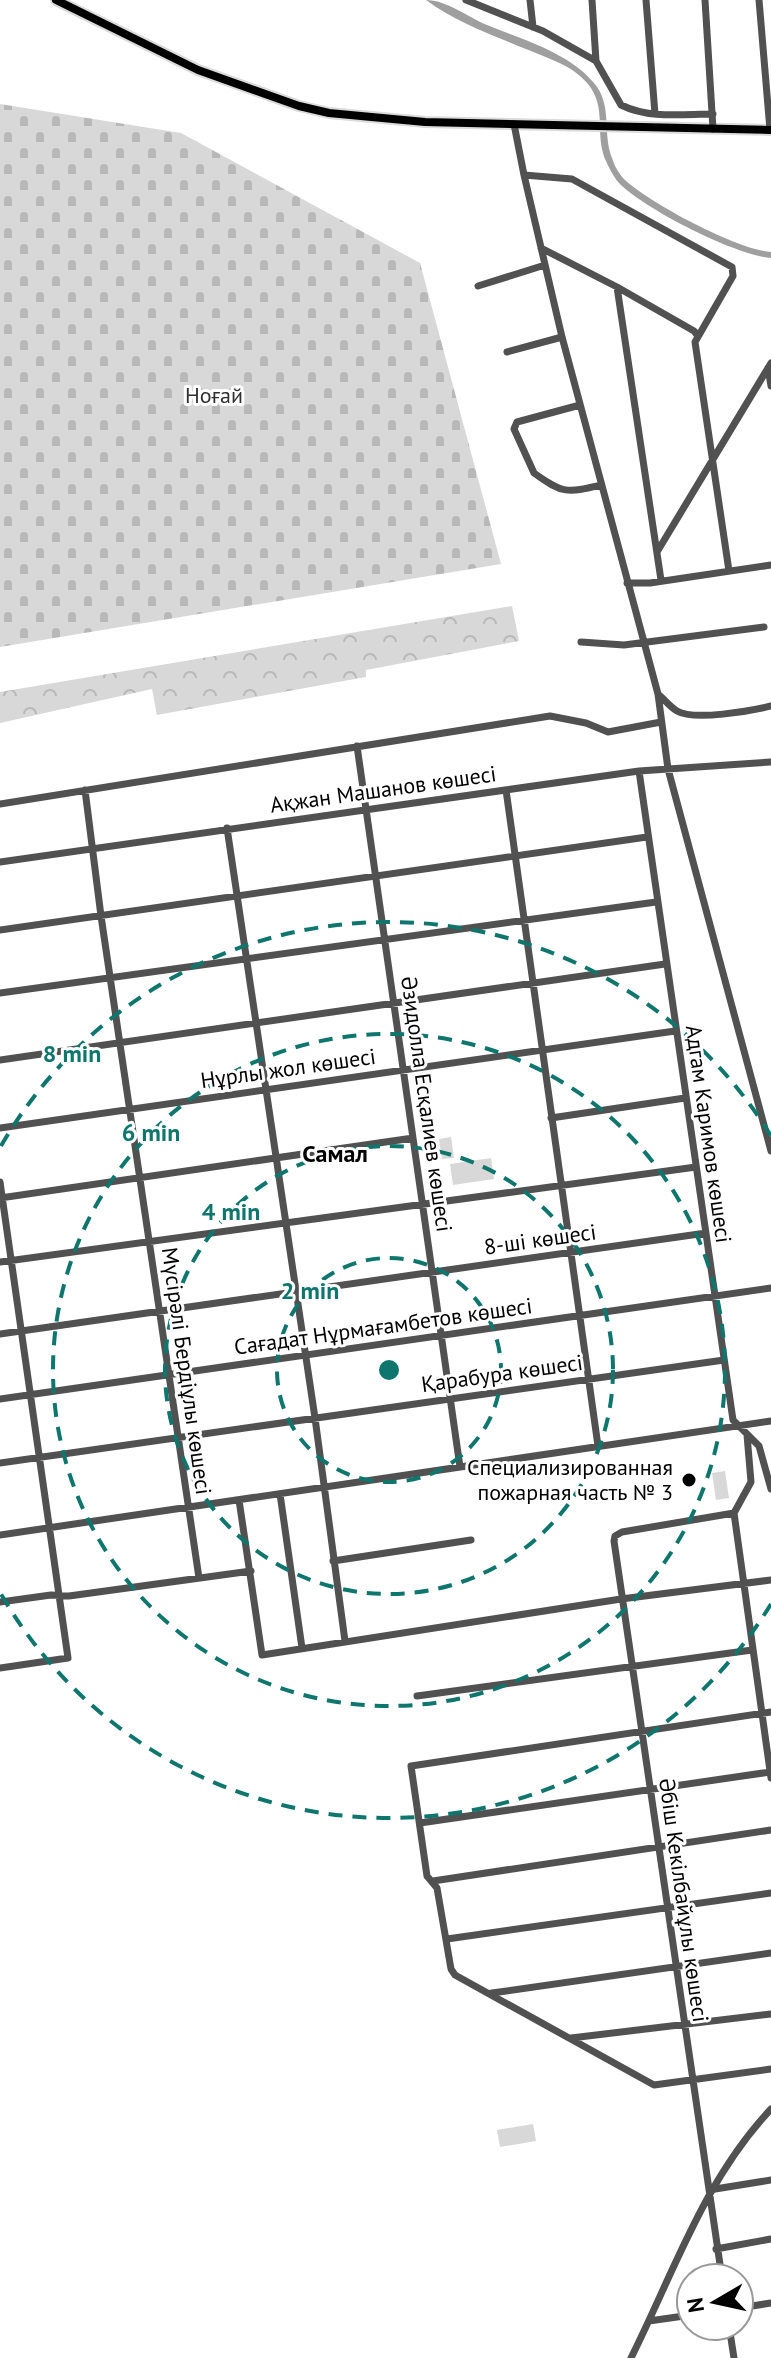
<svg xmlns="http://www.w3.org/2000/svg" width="771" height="2358" font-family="'PT Sans',sans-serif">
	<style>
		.grass { fill: #d8d8d8 }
		.forest { fill: url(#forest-crowns) }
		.cemetery { fill: url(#cemetery-stones) }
		.water { fill: #9f9f9f }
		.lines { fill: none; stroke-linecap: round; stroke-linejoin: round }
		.major-casing { stroke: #dbdbdb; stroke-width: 12 }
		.minor { stroke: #515151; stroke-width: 7 }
		.major { stroke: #000; stroke-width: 8 }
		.ring { fill: none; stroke: #0f766e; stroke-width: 4; stroke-dasharray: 14 10 }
		.poi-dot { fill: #000; stroke: #fff; stroke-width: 3 }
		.labels { text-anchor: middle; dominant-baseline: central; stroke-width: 6; stroke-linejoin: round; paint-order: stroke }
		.park-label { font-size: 22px; fill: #2f2f2f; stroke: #fff }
		.street-label { font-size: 22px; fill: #000; stroke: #fff }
		.poi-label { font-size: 22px; fill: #000; stroke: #fff; text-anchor: end }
		.neighbourhood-label { font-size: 24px; font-weight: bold; fill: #000; stroke: #fff }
		.centre { fill: #0f766e; stroke: #fff; stroke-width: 4 }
		.ring-label { font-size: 24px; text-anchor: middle; font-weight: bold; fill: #0f766e; stroke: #fff; stroke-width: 6; stroke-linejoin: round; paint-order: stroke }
	</style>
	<defs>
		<pattern id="forest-crowns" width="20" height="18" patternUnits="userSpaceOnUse" patternTransform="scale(2)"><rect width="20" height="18" fill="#d8d8d8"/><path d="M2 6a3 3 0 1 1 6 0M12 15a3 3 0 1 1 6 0" fill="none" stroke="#b8b8b8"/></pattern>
		<pattern id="cemetery-stones" width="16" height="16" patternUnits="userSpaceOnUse" patternTransform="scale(2)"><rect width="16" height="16" fill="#d8d8d8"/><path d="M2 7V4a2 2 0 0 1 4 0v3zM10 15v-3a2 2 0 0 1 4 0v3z" fill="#b8b8b8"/></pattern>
	</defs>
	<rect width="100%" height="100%" fill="#fff"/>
	<path class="grass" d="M 451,1137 L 454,1158 L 442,1159 L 439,1139 Z
		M 491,1158 L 494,1179 L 453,1185 L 450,1164 Z
		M 725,1471 L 729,1498 L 716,1500 L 712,1473 Z
		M 533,2124 L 536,2141 L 500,2147 L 497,2130 Z"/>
	<path class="forest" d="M 512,606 L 519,641 L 366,670 L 366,677 L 157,715 L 152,689 L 0,723 L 0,692 Z"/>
	<path class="cemetery" d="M 0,104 L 181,133 L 420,263 L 501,564 L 0,647 Z"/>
	<path class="water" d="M 426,0 C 446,0 468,17 487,25 C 523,40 568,52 594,83 C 613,105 602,133 612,158 C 614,165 619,174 624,179 C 649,203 738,250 771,252 L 771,258 C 737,256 642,208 618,182 C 614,177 609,168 606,161 C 592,129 613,100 575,72 C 563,63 545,57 531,51 C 495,36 457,23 426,0 Z"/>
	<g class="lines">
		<g class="major-casing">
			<path id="major" d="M 56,0 L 198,70 L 299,106 L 329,113 L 425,122 L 771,130"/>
		</g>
		<path class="minor" d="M 466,0 L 543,31 L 596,61 L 621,105 C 649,119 683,114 713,114
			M 530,0 L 533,27
			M 592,0 L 596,61
			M 646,0 L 655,114
			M 705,0 L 713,129
			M 759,0 L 770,130
			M 514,124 L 524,175 L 572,179 L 732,267 L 733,276 L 695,342 L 729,571
			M 524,175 L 562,337 L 658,694 L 668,769 L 771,1151
			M 541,248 L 617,287 L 694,331 L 698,336
			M 478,286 L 545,265
			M 617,287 L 661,580
			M 507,352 L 562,337
			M 768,368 L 771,386
			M 580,405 L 517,422 L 514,429 L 534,473 C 563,494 567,493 601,485
			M 657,552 L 771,363
			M 627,583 L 650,583 L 771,565
			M 581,642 L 624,645 L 764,627
			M 658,694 C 664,699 670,707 677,711 C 694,721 751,711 771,706
			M 357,746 L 460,1467
			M 639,771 L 733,1420 L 759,1446 L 771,1489
			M 85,790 L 101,916 L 199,1578
			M 506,790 L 598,1446
			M 0,804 L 550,716 L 586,723 L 608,732 L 661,722
			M 227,828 L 315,1418 L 345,1641
			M 0,862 L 639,771 L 771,762
			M 0,930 L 647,837
			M 0,993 L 656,902
			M 0,1060 L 665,964
			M 551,1118 L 685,1098
			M 0,1128 L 675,1031
			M 0,1182 L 68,1658 L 0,1668
			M 0,1198 L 413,1138
			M 0,1262 L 696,1167
			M 0,1334 L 706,1233
			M 0,1399 L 771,1288
			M 747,1435 L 751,1482 L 734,1513 L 771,1778
			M 0,1463 L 724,1360
			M 280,1494 L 302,1648
			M 239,1500 L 262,1655 L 621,1599 L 771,1580
			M 0,1535 L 771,1421
			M 333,1561 L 471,1540
			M 0,1602 L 51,1595 L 69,1596 L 251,1571
			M 417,1696 L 752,1650
			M 771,1712 L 411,1766 L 427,1876 L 437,1888 L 451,1969 L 455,1975 L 654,2085 L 771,2069
			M 420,1823 L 770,1772
			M 433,1881 L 771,1830
			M 447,1939 L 771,1893
			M 492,1993 L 771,1953
			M 571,2038 L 771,2014
			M 709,2190 L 771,2180
			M 716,2249 L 771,2239
			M 722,2278 L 614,1541 L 615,1536 L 622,1532 L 734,1513
			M 739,2308 L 771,2303
			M 649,2321 L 691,2315
			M 729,2326 L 734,2358
			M 631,2358 C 674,2272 704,2180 771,2109"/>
		<use href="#major" class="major"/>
	</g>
	<g class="ring">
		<circle cx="389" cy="1370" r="112"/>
		<circle cx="389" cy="1370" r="224"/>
		<circle cx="389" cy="1370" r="336"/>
		<path d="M771 1604A448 448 0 0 1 1 1594M1 1146A448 448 0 0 1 771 1136"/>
	</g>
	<circle class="poi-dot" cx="689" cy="1480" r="8"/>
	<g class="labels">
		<g class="park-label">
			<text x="214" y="395">Ноғай</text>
		</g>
		<g class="street-label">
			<text transform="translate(383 789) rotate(-8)">Ақжан Машанов көшесі</text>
			<text transform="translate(288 1068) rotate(-8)">Нұрлы жол көшесі</text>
			<text transform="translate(427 1104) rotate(82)">Әзидолла Есқалиев көшесі</text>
			<text transform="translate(709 1134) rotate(82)">Адгам Каримов көшесі</text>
			<text transform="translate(540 1239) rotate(-8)">8-шi көшесi</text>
			<text transform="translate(383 1326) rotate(-8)">Сағадат Нұрмағамбетов көшесі</text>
			<text transform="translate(187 1371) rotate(82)">Мүсірәлі Бердіұлы көшесі</text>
			<text transform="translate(502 1373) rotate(-8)">Қарабура көшесі</text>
			<text transform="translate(684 1900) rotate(82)">Әбіш Кекілбайұлы көшесі</text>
		</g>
		<g class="poi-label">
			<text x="673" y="1467">Специализированная<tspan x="673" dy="25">пожарная часть № 3</tspan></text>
		</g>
		<g class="neighbourhood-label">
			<text x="335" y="1153">Самал</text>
		</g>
	</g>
	<circle cx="389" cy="1370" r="12" class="centre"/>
	<g class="ring-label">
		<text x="72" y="1062">8 min</text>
		<text x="151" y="1141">6 min</text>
		<text x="231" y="1220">4 min</text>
		<text x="310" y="1299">2 min</text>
	</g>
	<g transform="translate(715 2302) rotate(261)"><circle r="38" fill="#ffffff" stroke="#999999" stroke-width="2"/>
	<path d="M0-6L14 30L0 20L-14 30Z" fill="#000000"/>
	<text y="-12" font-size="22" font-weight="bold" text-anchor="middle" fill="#000000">N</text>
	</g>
</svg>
